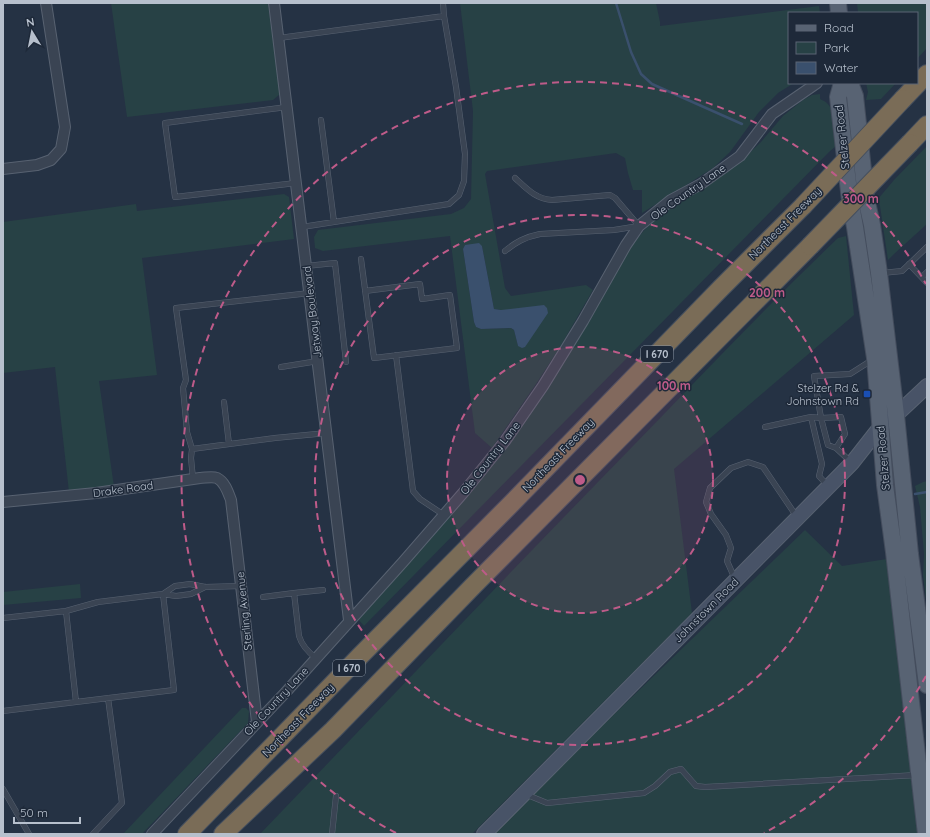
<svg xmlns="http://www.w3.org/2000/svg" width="930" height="837" font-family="Quicksand,sans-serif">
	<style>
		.green { fill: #274145; fill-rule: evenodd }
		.water { fill: #3a506d }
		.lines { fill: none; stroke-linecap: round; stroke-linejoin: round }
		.stream { stroke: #3a506d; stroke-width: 2.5 }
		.lane-casing { stroke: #586271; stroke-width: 6 }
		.street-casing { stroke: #586271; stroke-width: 12 }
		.secondary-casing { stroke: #586271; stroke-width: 16 }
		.primary-casing { stroke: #444d5d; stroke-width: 18 }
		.highway-casing { stroke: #454f5e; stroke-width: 20 }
		.lane { stroke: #3a4453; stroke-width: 5 }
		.street { stroke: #3a4453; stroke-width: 10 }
		.secondary { stroke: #485367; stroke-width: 14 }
		.primary { stroke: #586373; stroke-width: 16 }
		.highway { stroke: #7a6c57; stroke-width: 18 }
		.highway-bridge-casing { stroke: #454f5e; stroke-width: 20; stroke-linecap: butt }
		.highway-bridge { stroke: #7a6c57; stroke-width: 18 }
		.ring { fill: none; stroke: #be5b89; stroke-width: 2; stroke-dasharray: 7 5 }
		.transit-dot { fill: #1a4fb4; stroke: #1e2939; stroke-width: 1.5 }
		.labels { text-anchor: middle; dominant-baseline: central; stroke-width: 3; stroke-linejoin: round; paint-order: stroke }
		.shield { fill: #1e2939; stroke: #8993a1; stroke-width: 1 }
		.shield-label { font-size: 10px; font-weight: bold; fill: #b7c0cd }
		.street-label { font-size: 11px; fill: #b7c0cd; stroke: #1e2939 }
		.poi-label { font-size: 11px; fill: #b7c0cd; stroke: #1e2939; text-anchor: end }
		.centre { fill: #be5b89; stroke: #1e2939; stroke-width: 2 }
		.ring-label { font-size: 12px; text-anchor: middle; font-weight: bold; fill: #be5b89; stroke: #1e2939; stroke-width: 3; stroke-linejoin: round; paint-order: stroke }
	</style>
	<rect width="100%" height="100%" fill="#253244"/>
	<path class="green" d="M 111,3 L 268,3 L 280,94 L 273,100 L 127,117 Z
		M 460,3 L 656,3 L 660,22 L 660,26 L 819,6 L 820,13 L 789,13 L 789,83 L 794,83 L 778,93 L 759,112 L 730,152 L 713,168 L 642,213 L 642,190 L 633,190 L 628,173 L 625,158 L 616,153 L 487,171 L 485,174 L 505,288 L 511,296 L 586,285 L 593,290 L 560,347 L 536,384 L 492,448 L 475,433 L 450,236 L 323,251 L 315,248 L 314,237 L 318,230 L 451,214 L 464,208 L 471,199 L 473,111 ZM 465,245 L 482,246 L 494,309 L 501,310 L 526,346 L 518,346 L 514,330 L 511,328 L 481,329 L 476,327 L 474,322 L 463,249 Z
		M 857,3 L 927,3 L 927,48 L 917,59 L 917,13 L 858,13 Z
		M 866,83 L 896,83 L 881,99 L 866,100 L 868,92 Z
		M 820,94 L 820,99 C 834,105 832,113 833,126 C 833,127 833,132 833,133 C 836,139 836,138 837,145 L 829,152 L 364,626 L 357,618 L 499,455 L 627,253 L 635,241 L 654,219 L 672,206 L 708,186 L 739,163 L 761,142 L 783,116 L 803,100 L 812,95 Z
		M 927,146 L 927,224 L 894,254 L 888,260 L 880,206 L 878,199 L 894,180 Z
		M 284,194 L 289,197 L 294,239 L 142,258 L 157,375 L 99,381 L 114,487 L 69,492 L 55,367 L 3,373 L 3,222 L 136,204 L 137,211 Z
		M 846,236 L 854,315 L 674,469 L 692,613 L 472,834 L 260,834 C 384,705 508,574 633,446 C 701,376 768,305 838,238 Z
		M 927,481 L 927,607 L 923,575 L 924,554 L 920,507 L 915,486 L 923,482 Z
		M 805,530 L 842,566 L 887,559 L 922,834 L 490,834 Z
		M 80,584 L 81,598 L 3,605 L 3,592 Z
		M 242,708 L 246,708 L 249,711 L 248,723 L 142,834 L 123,834 Z"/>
	<path class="water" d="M 479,243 L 482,246 L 494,309 L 501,310 L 544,305 L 547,308 L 548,313 L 525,347 L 522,348 L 518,346 L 514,330 L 511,328 L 481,329 L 476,327 L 474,322 L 463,249 L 465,245 Z"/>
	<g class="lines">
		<path class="stream" d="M 616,3 L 631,52 L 641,74 L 652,84 L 742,124
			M 915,494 L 927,492"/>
		<g class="lane-casing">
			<path id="lane" d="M 443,3 L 444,16
				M 279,38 L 444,16 L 456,87 L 465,154 L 464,181 L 459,195 L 449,204 L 302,227
				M 287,107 L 165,123 L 175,197 L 296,183
				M 321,120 L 334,222
				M 515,178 C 527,189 536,199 552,200 L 610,195 L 615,198 L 639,226
				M 505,251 C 516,242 525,237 540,234 L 614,230 L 639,226
				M 361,259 L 374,358 L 457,348 L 450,295 L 422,299 L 420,284 L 365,291
				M 909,264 L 927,283
				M 306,266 L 335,263 L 346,362
				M 882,273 L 902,271 L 927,247
				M 922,277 L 927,272
				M 310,293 L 176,308 L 186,380 L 183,388 L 187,432 L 192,449 L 275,438 L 327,433
				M 396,355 L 413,491 L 420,499 L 444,515
				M 281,367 L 318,361
				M 224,402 L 229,444
				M 811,417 L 822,464 L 819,476 L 828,486
				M 765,427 L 811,417 L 821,418 L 841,417 L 845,434 L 836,448
				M 192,449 L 191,458 L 193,479
				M 851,462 L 836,448 L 828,445 L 821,418 L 814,376 L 850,374 L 872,360
				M 735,579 L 727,561 L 731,548 L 726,535 L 711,514 L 706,502 L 710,488 L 731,468 L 748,462 L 763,467 L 797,517
				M 294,593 L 323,590
				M 163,594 L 174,690 L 76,702 L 66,611 L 98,602 L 163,594 L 176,596 L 191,594 L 205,587
				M 163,594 L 175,586 L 183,585 L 190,584 L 205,587 L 241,586
				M 263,597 L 294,593 L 299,636 C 302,646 308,652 316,658
				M 3,618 L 66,611
				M 3,711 L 76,702
				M 3,789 L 29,834
				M 525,794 L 547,803 L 644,793 L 655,786 L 670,772 L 681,769 L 696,786 L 705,787 L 917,775
				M 93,834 L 122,803 L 108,698
				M 332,834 L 336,796"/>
		</g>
		<g class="street-casing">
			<path id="street" d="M 274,3 L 349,620
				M 3,169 L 37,165 L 51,160 L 61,149 L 65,127 L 46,3
				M 3,502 L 96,493 L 200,478 C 205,478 212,476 217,478 C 225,482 228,492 231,500 L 257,722
				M 152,834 L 285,693 L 403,562 L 463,493 L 505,441 L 543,386 L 583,321 L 626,245 L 639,226 L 671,200 L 701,184 L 740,156 L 772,114 L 817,83"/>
		</g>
		<g class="secondary-casing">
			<path id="secondary" d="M 484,834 L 852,463 L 881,426 L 896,415 L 927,386"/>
		</g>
		<g class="primary-casing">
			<path id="primary" d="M 838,3 L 839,13
				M 842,83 L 838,97 L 844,149 L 850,200 L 855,227 L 875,358 L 885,485 L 894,552 L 926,834
				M 850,83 L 855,96 L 866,198 L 872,225 L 879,273 L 896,415 L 910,554 L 927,685"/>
		</g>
		<g class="highway-casing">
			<path id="highway" d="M 903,99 L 927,74
				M 910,143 L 927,125
				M 187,834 L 360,656 L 512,503 L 721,288 L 803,206
				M 223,834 L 333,730 L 473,586 L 810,246"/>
		</g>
		<use href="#lane" class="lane"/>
		<use href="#street" class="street"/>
		<use href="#secondary" class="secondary"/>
		<use href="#primary" class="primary"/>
		<use href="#highway" class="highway"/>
		<g class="highway-bridge-casing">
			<path id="highway-bridge" d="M 803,206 L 903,99
				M 810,246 L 910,143"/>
		</g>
		<use href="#highway-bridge" class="highway-bridge"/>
	</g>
	<circle cx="580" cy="480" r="133" fill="#be5b89" fill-opacity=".12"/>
	<g class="ring">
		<circle cx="580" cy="480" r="133"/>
		<circle cx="580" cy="480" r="265"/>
		<path d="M926 676A398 398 0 0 1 764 833M396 833A398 398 0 1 1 926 284"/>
	</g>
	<rect class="transit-dot" x="863" y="390" width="8" height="8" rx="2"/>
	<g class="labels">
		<g class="shield">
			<rect x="641" y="346" width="32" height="16" rx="3"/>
			<rect x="333" y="660" width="32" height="16" rx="3"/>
		</g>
		<g class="shield-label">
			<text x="657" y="354">I 670</text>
			<text x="349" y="668">I 670</text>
		</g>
		<g class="street-label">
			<text transform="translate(842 137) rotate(-96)">Stelzer Road</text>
			<text transform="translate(688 192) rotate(-35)">Ole Country Lane</text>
			<text transform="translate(785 223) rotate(-45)">Northeast Freeway</text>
			<text transform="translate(312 312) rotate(-97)">Jetway Boulevard</text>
			<text transform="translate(558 455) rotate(-46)">Northeast Freeway</text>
			<text transform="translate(490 458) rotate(-52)">Ole Country Lane</text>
			<text transform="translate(883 458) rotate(-95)">Stelzer Road</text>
			<text transform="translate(123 489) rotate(-8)">Drake Road</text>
			<text transform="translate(706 610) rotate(-45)">Johnstown Road</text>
			<text transform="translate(244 611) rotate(-96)">Sterling Avenue</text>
			<text transform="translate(276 701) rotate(-47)">Ole Country Lane</text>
			<text transform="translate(298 720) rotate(-46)">Northeast Freeway</text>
		</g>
		<g class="poi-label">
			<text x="859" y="388">Stelzer Rd &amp;<tspan x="859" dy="13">Johnstown Rd</tspan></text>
		</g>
	</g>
	<circle cx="580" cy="480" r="6" class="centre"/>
	<g class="ring-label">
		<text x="861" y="203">300 m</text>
		<text x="767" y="297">200 m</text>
		<text x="674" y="390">100 m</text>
	</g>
	<rect width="930" height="837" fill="none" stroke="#b7c0cd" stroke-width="8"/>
	<rect x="788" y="12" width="130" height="72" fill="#1e2939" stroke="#5b6574"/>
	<rect x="796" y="25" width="20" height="6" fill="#586373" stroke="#5b6574"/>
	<text x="824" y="32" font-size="12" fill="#b7c0cd">Road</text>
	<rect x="796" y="42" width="20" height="12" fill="#274145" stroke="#5b6574"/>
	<text x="824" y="52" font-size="12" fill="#b7c0cd">Park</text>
	<rect x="796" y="62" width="20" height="12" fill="#3a506d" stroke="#5b6574"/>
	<text x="824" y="72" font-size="12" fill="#b7c0cd">Water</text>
	<g transform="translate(32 32) rotate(350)" stroke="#1e2939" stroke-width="3" paint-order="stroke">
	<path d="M0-3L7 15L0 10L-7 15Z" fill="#b7c0cd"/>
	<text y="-6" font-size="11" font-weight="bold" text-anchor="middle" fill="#b7c0cd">N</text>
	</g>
	<path d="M14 817v6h66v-6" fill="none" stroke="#b7c0cd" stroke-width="2"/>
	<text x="20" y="817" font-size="12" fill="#b7c0cd" stroke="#1e2939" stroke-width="3" paint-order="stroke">50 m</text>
</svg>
